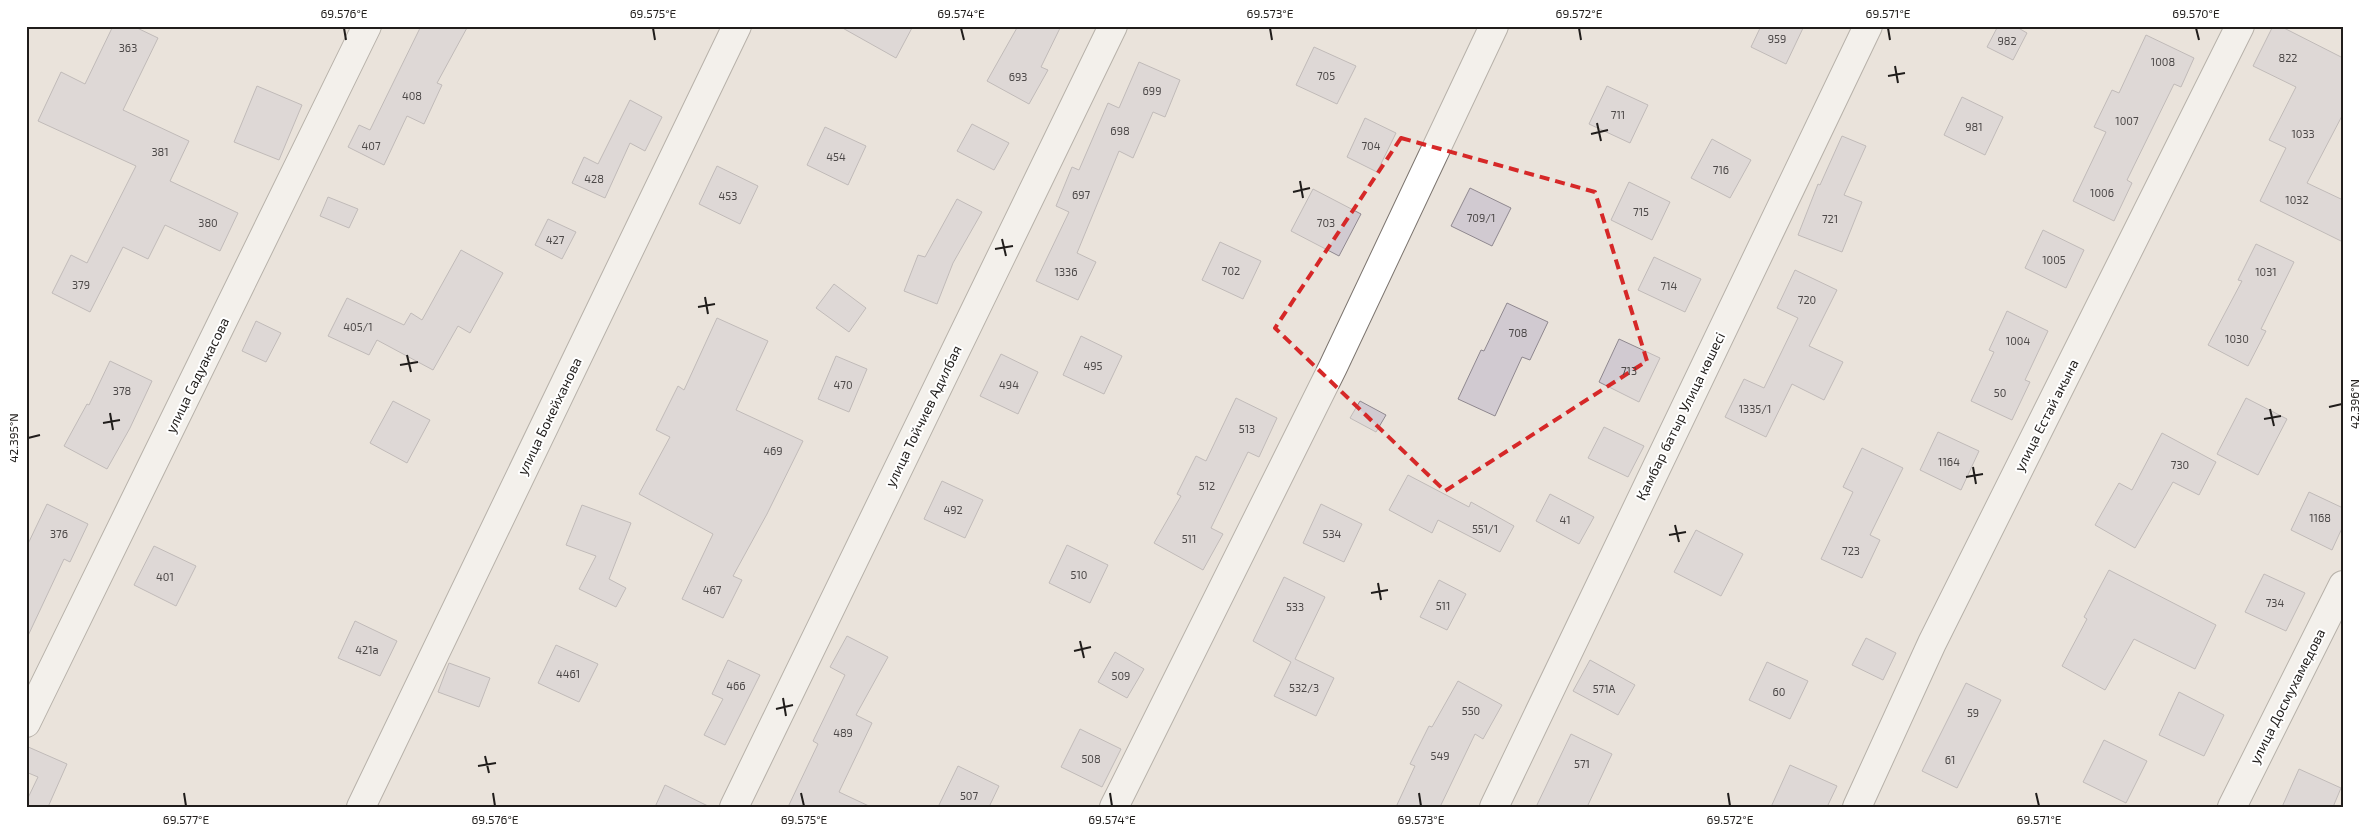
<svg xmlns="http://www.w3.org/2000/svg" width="2369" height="833" font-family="'Exo 2',sans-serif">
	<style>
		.building { fill: #d1cad1; stroke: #8f888f }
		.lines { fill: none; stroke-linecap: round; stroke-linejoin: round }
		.minor-casing { stroke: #7b746e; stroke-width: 30 }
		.minor { stroke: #fff; stroke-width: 28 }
		.marked { fill: none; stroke: #d62828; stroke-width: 4; stroke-dasharray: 10 6; stroke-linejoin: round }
		.ticks { fill: none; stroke: #201d1b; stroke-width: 2 }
		.labels { text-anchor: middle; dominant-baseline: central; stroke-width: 4; stroke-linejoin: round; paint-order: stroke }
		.number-label { font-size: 11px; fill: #4c4848 }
		.street-label { font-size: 14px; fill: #201d1b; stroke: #fff }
		.neatline { fill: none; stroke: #201d1b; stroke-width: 2 }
		.ticks-label { font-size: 12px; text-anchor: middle; fill: #201d1b }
	</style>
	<rect width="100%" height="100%" fill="#eae3db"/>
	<path class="building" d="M 113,26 L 133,26 L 158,38 L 123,110 L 189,141 L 170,181 L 238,213 L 220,251 L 165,225 L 148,259 L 123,247 L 90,312 L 52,293 L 71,255 L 87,263 L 136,166 L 38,121 L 61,72 L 85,84 Z
		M 421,26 L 468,26 L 437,83 L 442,85 L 424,124 L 407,116 L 384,165 L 348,147 L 359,125 L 370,130 Z
		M 839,26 L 913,26 L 896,58 Z
		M 1018,26 L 1061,26 L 1041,67 L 1048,70 L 1029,104 L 987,81 Z
		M 1761,26 L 1804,26 L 1786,64 L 1751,47 Z
		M 1998,26 L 2015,26 L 2027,33 L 2013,60 L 1987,47 Z
		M 2273,26 L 2280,26 L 2343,58 L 2343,114 L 2307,183 L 2343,200 L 2343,242 L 2260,201 L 2286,148 L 2269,140 L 2296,87 L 2253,66 Z
		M 2146,35 L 2194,58 L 2181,87 L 2174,84 L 2127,180 L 2132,183 L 2114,221 L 2073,201 L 2106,132 L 2094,127 L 2112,90 L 2119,93 Z
		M 1314,47 L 1356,66 L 1337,104 L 1296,85 Z
		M 1139,62 L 1180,80 L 1165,117 L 1153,112 L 1133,158 L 1119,151 L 1077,253 L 1096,262 L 1078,300 L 1036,281 L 1069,212 L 1056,206 L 1072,167 L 1079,170 L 1108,103 L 1119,108 Z
		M 257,86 L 302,105 L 279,160 L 234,142 Z
		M 1607,86 L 1648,105 L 1630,143 L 1589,124 Z
		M 1962,97 L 2003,117 L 1985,155 L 1944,135 Z
		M 630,100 L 662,117 L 645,151 L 630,143 L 605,198 L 572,183 L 584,157 L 598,164 Z
		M 1365,118 L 1396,133 L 1377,172 L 1347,157 Z
		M 972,124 L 1009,143 L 994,170 L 957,151 Z
		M 825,127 L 866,146 L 848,185 L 807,165 Z
		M 1842,136 L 1866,146 L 1844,195 L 1862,202 L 1842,252 L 1798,235 L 1818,184 L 1820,185 Z
		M 1712,139 L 1751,160 L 1730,198 L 1691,178 Z
		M 717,166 L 758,186 L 740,224 L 699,204 Z
		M 1629,182 L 1670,202 L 1652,240 L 1611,220 Z
		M 1470,188 L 1511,208 L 1492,246 L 1451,226 Z
		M 1313,189 L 1361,214 L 1339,256 L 1291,231 Z
		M 328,197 L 358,209 L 349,228 L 320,216 Z
		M 957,199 L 982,212 L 953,263 L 937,304 L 904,291 L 918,255 L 925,257 Z
		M 548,219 L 576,232 L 562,259 L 535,245 Z
		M 2043,230 L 2084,250 L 2066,288 L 2025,268 Z
		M 1220,242 L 1261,261 L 1243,299 L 1202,280 Z
		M 2256,244 L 2294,262 L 2261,329 L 2266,331 L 2248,366 L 2208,345 L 2242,281 L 2238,280 Z
		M 461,250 L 503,273 L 470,333 L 458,326 L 433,370 L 377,340 L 369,355 L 328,336 L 347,298 L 404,325 L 411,313 L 422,320 Z
		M 1654,257 L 1701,279 L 1685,312 L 1638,290 Z
		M 1795,270 L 1837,290 L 1809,346 L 1843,362 L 1824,400 L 1792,384 L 1766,437 L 1725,417 L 1744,379 L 1764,388 L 1798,318 L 1777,308 Z
		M 834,284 L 866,308 L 849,332 L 816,308 Z
		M 1507,303 L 1548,322 L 1530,360 L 1522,357 L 1495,416 L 1458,399 L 1481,350 L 1484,351 Z
		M 2007,311 L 2048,331 L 2025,380 L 2030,382 L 2012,420 L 1971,401 L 1994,352 L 1989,350 Z
		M 717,318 L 768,341 L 736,410 L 803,441 L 767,514 L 733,576 L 742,580 L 723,618 L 682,599 L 713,534 L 639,494 L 670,437 L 656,430 L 678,386 L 684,390 Z
		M 256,321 L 281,333 L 266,362 L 242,351 Z
		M 1081,336 L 1122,356 L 1104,394 L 1063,375 Z
		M 1619,339 L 1660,358 L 1639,402 L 1599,382 Z
		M 1001,354 L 1038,372 L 1018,414 L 980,396 Z
		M 836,356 L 867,369 L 849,412 L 818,399 Z
		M 110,361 L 152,381 L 130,428 L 107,469 L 64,446 L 87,404 L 89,405 Z
		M 1236,398 L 1277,418 L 1259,457 L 1248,452 L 1211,528 L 1223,534 L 1203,570 L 1154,543 L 1181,496 L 1177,494 L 1196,456 L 1206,461 Z
		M 2246,398 L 2287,419 L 2258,475 L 2217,454 Z
		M 393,401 L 430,420 L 407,463 L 370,443 Z
		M 1360,401 L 1386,415 L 1376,432 L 1350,418 Z
		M 1604,427 L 1644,446 L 1628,477 L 1588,458 Z
		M 1938,432 L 1979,451 L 1961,490 L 1920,470 Z
		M 2162,433 L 2216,462 L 2199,495 L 2173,482 L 2135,548 L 2095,525 L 2119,483 L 2132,490 Z
		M 1862,448 L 1903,468 L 1870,535 L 1880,540 L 1862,578 L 1821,559 L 1853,492 L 1843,487 Z
		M 1408,475 L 1469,507 L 1471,502 L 1514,526 L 1500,552 L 1438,520 L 1432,533 L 1389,510 Z
		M 942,481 L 983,500 L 965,538 L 924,519 Z
		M 2309,492 L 2343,508 L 2343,526 L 2332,550 L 2291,530 Z
		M 1550,494 L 1594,517 L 1579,544 L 1536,521 Z
		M 47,504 L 88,524 L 70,562 L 64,559 L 26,640 L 26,548 Z
		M 1321,504 L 1362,524 L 1344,562 L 1303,543 Z
		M 582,505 L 631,523 L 609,579 L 626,588 L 616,607 L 579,589 L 596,556 L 566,545 Z
		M 1696,530 L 1743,554 L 1721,596 L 1674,572 Z
		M 1067,545 L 1108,565 L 1090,603 L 1049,583 Z
		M 154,546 L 196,566 L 176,606 L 134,585 Z
		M 2109,570 L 2216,625 L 2195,669 L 2134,639 L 2105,690 L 2062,666 L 2087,619 L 2084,617 Z
		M 2264,574 L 2305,593 L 2286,631 L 2245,612 Z
		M 1284,577 L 1325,597 L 1295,659 L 1334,678 L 1316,716 L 1274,696 L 1291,662 L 1253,641 Z
		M 1439,580 L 1466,594 L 1447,630 L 1420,617 Z
		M 355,621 L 397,641 L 380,676 L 338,658 Z
		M 847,636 L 888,657 L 856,715 L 872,723 L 839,792 L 871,807 L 788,807 L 818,744 L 813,741 L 845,675 L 830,667 Z
		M 1866,638 L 1896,653 L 1883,680 L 1852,665 Z
		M 556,645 L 598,664 L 579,702 L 538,683 Z
		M 1115,652 L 1144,669 L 1127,698 L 1098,682 Z
		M 728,660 L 760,675 L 725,745 L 704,735 L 723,699 L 712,694 Z
		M 1590,660 L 1635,685 L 1618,715 L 1573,691 Z
		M 1767,662 L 1808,681 L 1790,719 L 1749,700 Z
		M 449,663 L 490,678 L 479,707 L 438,692 Z
		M 1458,681 L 1502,705 L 1483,739 L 1475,734 L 1440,807 L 1396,807 L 1415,766 L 1410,764 L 1429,726 L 1432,727 Z
		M 1966,683 L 2001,700 L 1957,788 L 1922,771 Z
		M 2179,692 L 2224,715 L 2204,756 L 2159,735 Z
		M 1080,729 L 1121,749 L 1102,787 L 1061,767 Z
		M 1571,734 L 1612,754 L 1587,807 L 1536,807 Z
		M 2104,740 L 2147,761 L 2126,803 L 2083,782 Z
		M 26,746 L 67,764 L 48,807 L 26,807 L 26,802 L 38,777 L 26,772 Z
		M 1790,765 L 1837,786 L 1827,807 L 1771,807 Z
		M 958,766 L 999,786 L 989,807 L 938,807 Z
		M 2299,769 L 2341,788 L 2333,807 L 2282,807 Z
		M 665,785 L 710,807 L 655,807 Z"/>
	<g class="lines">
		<g class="minor-casing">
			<path id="minor" d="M 26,723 L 367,26
				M 361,807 L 737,26
				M 734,807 L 1113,26
				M 1114,807 L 1333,367 L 1494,26
				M 1494,807 L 1868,26
				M 1857,807 L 1932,643 L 2240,26
				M 2232,807 L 2343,585"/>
		</g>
		<use href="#minor" class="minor"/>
	</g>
	<path d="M0 0H2369V833H0ZM 1401,138 L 1595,192 L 1647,361 L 1445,491 L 1275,328 Z" fill="#eae3db" fill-opacity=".55" fill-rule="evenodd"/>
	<path class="marked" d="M 1401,138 L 1595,192 L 1647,361 L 1445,491 L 1275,328 Z"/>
	<path class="ticks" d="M 344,28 L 346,40M 653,28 L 655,40M 961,28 L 964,40M 1270,28 L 1272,40M 1579,28 L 1581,40M 1888,28 L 1890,40M 2196,28 L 2199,40M 1895,66 L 1898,83M 1888,76 L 1905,73M 1597,123 L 1601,141M 1591,134 L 1608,130M 1300,181 L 1303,198M 1293,192 L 1310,188M 1002,239 L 1006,256M 995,249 L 1013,246M 705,297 L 708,314M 698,307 L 715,304M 407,355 L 411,372M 400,365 L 418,362M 2329,407 L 2342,404M 2270,409 L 2274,426M 110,413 L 113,430M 2264,419 L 2281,416M 103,423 L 120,420M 28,438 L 40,435M 1973,467 L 1976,484M 1966,477 L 1983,474M 1675,525 L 1679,542M 1669,535 L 1686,532M 1378,583 L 1381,600M 1371,593 L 1388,590M 1080,641 L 1084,658M 1074,651 L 1091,647M 783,698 L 786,716M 776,709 L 793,705M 485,756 L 489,773M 478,766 L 496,763M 184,793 L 186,806M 493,793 L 495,806M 801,793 L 804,806M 1110,793 L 1112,806M 1419,793 L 1421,806M 1728,793 L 1730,806M 2036,793 L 2039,806"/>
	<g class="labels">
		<g class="number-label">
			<text x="1777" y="38">959</text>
			<text x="2007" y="40">982</text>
			<text x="128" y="47">363</text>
			<text x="2288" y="57">822</text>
			<text x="2163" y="61">1008</text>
			<text x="1326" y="75">705</text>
			<text x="1018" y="76">693</text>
			<text x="1152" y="90">699</text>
			<text x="412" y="95">408</text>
			<text x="1618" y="114">711</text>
			<text x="2127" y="120">1007</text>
			<text x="1974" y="126">981</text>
			<text x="1120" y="130">698</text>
			<text x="2303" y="133">1033</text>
			<text x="371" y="145">407</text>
			<text x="1371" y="145">704</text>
			<text x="160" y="151">381</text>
			<text x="836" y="156">454</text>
			<text x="1721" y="169">716</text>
			<text x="594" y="178">428</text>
			<text x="2102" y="192">1006</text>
			<text x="1081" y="194">697</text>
			<text x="728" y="195">453</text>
			<text x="2297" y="199">1032</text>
			<text x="1641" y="211">715</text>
			<text x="1481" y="217">709/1</text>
			<text x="1830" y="218">721</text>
			<text x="208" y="222">380</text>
			<text x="1326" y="222">703</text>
			<text x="555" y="239">427</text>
			<text x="2054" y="259">1005</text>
			<text x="1231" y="270">702</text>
			<text x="1066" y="271">1336</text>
			<text x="2266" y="271">1031</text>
			<text x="81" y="284">379</text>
			<text x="1669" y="285">714</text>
			<text x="1807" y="299">720</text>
			<text x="358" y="326">405/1</text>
			<text x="1518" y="332">708</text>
			<text x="2237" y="338">1030</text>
			<text x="2018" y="340">1004</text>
			<text x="1093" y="365">495</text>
			<text x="1629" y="370">713</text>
			<text x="843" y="384">470</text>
			<text x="1009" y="384">494</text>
			<text x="122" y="390">378</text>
			<text x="2000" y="392">50</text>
			<text x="1755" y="408">1335/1</text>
			<text x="1247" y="428">513</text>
			<text x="773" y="450">469</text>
			<text x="1949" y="461">1164</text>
			<text x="2180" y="464">730</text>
			<text x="1207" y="485">512</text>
			<text x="953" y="509">492</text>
			<text x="2320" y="517">1168</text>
			<text x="1565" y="519">41</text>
			<text x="1485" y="528">551/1</text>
			<text x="59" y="533">376</text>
			<text x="1332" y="533">534</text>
			<text x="1189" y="538">511</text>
			<text x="1851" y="550">723</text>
			<text x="1079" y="574">510</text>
			<text x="165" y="576">401</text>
			<text x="712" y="589">467</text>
			<text x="2275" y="602">734</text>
			<text x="1443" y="605">511</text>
			<text x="1295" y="606">533</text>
			<text x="367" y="649">421а</text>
			<text x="568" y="673">4461</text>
			<text x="1121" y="675">509</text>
			<text x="736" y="685">466</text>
			<text x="1304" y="687">532/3</text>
			<text x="1604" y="688">571А</text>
			<text x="1779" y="691">60</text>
			<text x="1471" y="710">550</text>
			<text x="1973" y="712">59</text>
			<text x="843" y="732">489</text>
			<text x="1440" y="755">549</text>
			<text x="1091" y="758">508</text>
			<text x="1950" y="759">61</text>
			<text x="1582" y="763">571</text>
			<text x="969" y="795">507</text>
		</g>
		<g class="street-label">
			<text transform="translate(197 375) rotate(-64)">улица Садуакасова</text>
			<text transform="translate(2046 415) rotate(-63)">улица Естай акына</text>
			<text transform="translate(549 416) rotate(-64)">улица Бокейханова</text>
			<text transform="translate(923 416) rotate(-64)">улица Тойчиев Адилбая</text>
			<text transform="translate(1680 416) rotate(-64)">Қамбар батыр Улица көшесі</text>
			<text transform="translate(2287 696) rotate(-63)">улица Досмухамедова</text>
		</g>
	</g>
	<rect width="2369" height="833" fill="none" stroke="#ffffff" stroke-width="55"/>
	<rect x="28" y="28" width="2314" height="778" class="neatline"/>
	<g class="ticks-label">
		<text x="344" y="18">69.576°E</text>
		<text x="653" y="18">69.575°E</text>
		<text x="961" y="18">69.574°E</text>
		<text x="1270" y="18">69.573°E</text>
		<text x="1579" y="18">69.572°E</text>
		<text x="1888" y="18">69.571°E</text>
		<text x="2196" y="18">69.570°E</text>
		<text transform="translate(2355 404) rotate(-90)" y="4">42.396°N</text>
		<text transform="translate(14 438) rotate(-90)" y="4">42.395°N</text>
		<text x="186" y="824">69.577°E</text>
		<text x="495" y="824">69.576°E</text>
		<text x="804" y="824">69.575°E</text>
		<text x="1112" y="824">69.574°E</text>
		<text x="1421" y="824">69.573°E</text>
		<text x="1730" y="824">69.572°E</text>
		<text x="2039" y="824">69.571°E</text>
	</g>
</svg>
